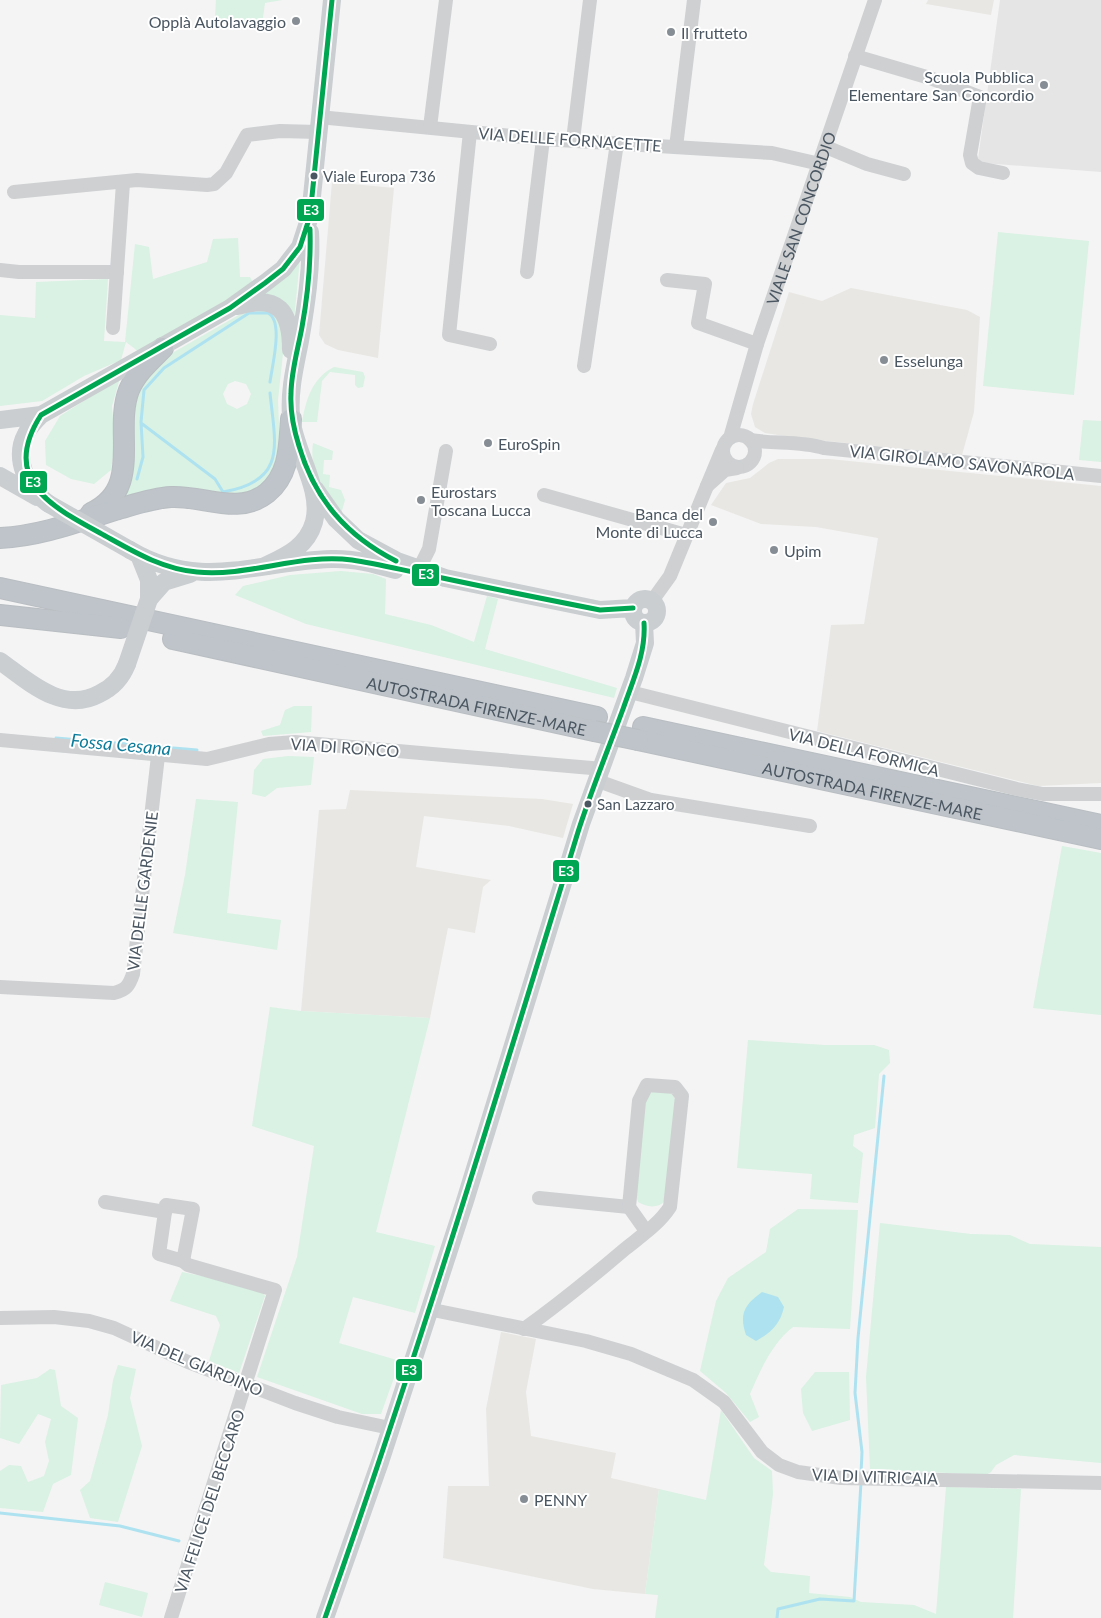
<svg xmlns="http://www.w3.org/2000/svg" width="1101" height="1618" font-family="Lato,sans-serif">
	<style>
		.commercial { fill: #e8e7e3 }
		.education { fill: #e6e5e6 }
		.green { fill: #d9f2e3; fill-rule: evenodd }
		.water { fill: #aee2f0 }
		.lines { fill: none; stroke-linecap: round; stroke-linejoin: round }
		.stream { stroke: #aee2f0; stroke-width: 3 }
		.highway-casing { stroke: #b9bec3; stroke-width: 22 }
		.minor { stroke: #ced0d2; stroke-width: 14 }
		.major { stroke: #caced1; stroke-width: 18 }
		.highway { stroke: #bec4c9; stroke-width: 20 }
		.highway-bridge-casing { stroke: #b9bec3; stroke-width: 22; stroke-linecap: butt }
		.major-bridge { stroke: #caced1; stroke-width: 18 }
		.highway-bridge { stroke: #bec4c9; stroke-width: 20 }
		.bus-1-casing { stroke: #fff; stroke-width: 9 }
		.bus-1 { stroke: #00a651; stroke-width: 5 }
		.poi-dot { fill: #868d94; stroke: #fff; stroke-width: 2 }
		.bus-dot { fill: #4a5661; stroke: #fff; stroke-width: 2 }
		.labels { text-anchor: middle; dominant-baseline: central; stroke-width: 4; stroke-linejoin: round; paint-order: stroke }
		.bus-label { font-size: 15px; fill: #4a5661; stroke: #fff; text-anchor: start }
		.poi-label { font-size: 16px; fill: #4a5661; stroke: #fff; text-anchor: start }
		.street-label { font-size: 16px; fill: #4a5661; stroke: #fff }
		.water-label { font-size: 18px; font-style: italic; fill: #0c7c9b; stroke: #fff }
		.line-badge { stroke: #fff; stroke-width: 2 }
		.badge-label { font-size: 14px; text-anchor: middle; font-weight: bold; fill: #fff }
	</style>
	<rect width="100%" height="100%" fill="#f4f4f4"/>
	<path class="commercial" d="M 928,0 L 994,0 L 991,15 L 926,4 Z
		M 332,182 L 394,188 L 378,358 L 338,350 L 325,344 L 319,335 Z
		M 851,288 L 967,310 L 980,317 L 974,412 L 962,455 L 798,438 L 765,433 L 755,427 L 751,414 L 753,404 L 789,292 L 822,301 Z
		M 778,459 L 829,459 L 1101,486 L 1101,783 L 1038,786 L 817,731 L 831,625 L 864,624 L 878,538 L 816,527 L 761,524 L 711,505 L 726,483 L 750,478 L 769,463 Z
		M 350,790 L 542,799 L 573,804 L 563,838 L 509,826 L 424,816 L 416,867 L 491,880 L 483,887 L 475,933 L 448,928 L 430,1018 L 301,1011 L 319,810 L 346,809 Z
		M 501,1332 L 536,1339 L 526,1392 L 531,1436 L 616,1453 L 611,1478 L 659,1489 L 645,1594 L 593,1589 L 443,1558 L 448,1486 L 489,1486 L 486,1409 Z"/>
	<path class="education" d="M 1000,0 L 1101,0 L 1101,172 L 983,163 L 978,159 Z"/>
	<path class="green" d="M 216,0 L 282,0 L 265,3 L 262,24 L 215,18 Z
		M 998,232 L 1089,241 L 1074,395 L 983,386 Z
		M 238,238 L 240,277 L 250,277 L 253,283 L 204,315 L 139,352 L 126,342 L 121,360 L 84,376 L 42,401 L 0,406 L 0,315 L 35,318 L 36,282 L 108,279 L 104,341 L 125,342 L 135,244 L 149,247 L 153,279 L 207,262 L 213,239 Z
		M 300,258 L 294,320 L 264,293 Z
		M 266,310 L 278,317 L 285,335 L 278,400 L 280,452 L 279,466 L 258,492 L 120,504 L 130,404 L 160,360 L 237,316 L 247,311 ZM 235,381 L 246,384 L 251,394 L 247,404 L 237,409 L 227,404 L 223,394 L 228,384 Z
		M 334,367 L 363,372 L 365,377 L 363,387 L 358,388 L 355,385 L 355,375 L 330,372 L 322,381 L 317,422 L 302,422 C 306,400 312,378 334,367 Z
		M 120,378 L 112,406 L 115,443 L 111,470 L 94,484 L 71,479 L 46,465 L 45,441 L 60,416 Z
		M 1083,420 L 1101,421 L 1101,462 L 1079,460 Z
		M 313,443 L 333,451 L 332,460 L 324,460 L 323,474 L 330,475 L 329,487 L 341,490 L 345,500 L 341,514 C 324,492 309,471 313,443 Z
		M 341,571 L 373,574 L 386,579 L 385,614 L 431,625 L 474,642 L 487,596 L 498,599 L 485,649 L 617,688 L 614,698 L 306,624 L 235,595 L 243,586 L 290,575 Z
		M 294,706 L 312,706 L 311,732 L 263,736 L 261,731 L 280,725 L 285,710 Z
		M 288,756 L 314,757 L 311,785 L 277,788 L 265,797 L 252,794 L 254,770 L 263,759 Z
		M 196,799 L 238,802 L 227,913 L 281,920 L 277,950 L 173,933 L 185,875 Z
		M 1062,846 L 1101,853 L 1101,1015 L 1033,1008 Z
		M 270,1007 L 301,1011 L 430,1018 L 376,1232 L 435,1246 L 415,1313 L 353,1297 L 339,1343 L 400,1361 L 381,1414 L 362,1414 L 257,1377 L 297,1257 L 314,1146 L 252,1126 Z
		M 748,1040 L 825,1045 L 874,1045 L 889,1050 L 890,1063 L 879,1074 L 875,1128 L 854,1135 L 853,1146 L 863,1153 L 858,1203 L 810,1199 L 812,1174 L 737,1168 Z
		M 658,1090 C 668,1091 673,1092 676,1102 L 665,1201 C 657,1209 647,1207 638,1202 L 636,1196 L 645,1101 L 650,1093 Z
		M 798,1209 L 858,1210 L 850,1329 L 793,1327 C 772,1343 760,1371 750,1394 L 759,1417 L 750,1422 L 726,1393 L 700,1371 L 716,1301 L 728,1278 L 766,1252 L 770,1229 Z
		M 880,1223 L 971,1234 L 1010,1235 L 1030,1244 L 1101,1247 L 1101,1463 L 1014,1455 L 996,1465 L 991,1472 L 986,1475 L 870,1469 L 866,1377 Z
		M 182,1272 L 260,1288 L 265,1296 L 239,1373 L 209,1361 L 220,1325 L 216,1316 L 170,1301 Z
		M 118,1365 L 136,1369 L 130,1398 L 142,1446 L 118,1522 L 90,1518 L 80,1490 L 90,1481 L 108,1415 L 113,1380 Z
		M 50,1369 L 55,1370 L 61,1406 L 78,1418 L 71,1475 L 53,1484 L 43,1512 L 0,1508 L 0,1471 L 9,1465 L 21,1466 L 28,1482 L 44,1476 L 49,1461 L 45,1442 L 51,1419 L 38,1414 L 19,1444 L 0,1438 L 1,1385 L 37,1378 Z
		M 815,1372 L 849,1372 L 850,1420 L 812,1431 L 803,1413 L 801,1389 Z
		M 721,1410 L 754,1458 L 772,1471 L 773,1494 L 764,1565 L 771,1572 L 810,1576 L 809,1593 L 850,1597 L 861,1602 L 914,1605 L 936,1614 L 946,1487 L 1021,1489 L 1013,1618 L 655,1618 L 658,1595 L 645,1594 L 659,1489 L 706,1500 Z
		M 105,1582 L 148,1593 L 142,1617 L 99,1605 Z"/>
	<path class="water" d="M 762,1292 L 778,1297 L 784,1307 C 780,1324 772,1332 756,1341 L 746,1335 C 739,1314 744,1305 762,1292 Z"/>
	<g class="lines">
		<path class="stream" d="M 141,423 L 215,479 L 223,492 C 288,481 275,444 270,393
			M 137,479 L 143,457 L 141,422 L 144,390 L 164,368 L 249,313 L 268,313 C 284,321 272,366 270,382
			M 56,738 L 197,750
			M 861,1474 L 862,1452 L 855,1393 L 858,1338 L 884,1076
			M 0,1513 L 120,1526 L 179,1541
			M 777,1618 L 778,1609 L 820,1599 L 854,1601 L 861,1482"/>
		<g class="highway-casing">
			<g id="highway">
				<path d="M 91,513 C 144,489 113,431 129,390 C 136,373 150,361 163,348"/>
				<path d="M 0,538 C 40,536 77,522 115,510 C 133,505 152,498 171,497 C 203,495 238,516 267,493 C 290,474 289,446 291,419"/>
				<path d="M 0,588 L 597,717"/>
				<path d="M 0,615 L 121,628"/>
				<path id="s2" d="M 173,639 L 594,731"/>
				<path d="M 643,727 L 1101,825"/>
				<path id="s3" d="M 638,740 L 1101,839"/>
			</g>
		</g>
		<g class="minor">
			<path d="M 855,56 L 930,78 L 980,97 L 970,155 L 972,163 L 979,168 L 1003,173"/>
			<path d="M 319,117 L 543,139 L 772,153 L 820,164"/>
			<path d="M 430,127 L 446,0"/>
			<path d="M 470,132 L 449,335 L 490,344"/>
			<path d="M 573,140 L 590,0"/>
			<path d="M 676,147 L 694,0"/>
			<path d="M 826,147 L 867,164 L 904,174"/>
			<path d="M 14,192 L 137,180 L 207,185 L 214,184 L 226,173 L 247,135 L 280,131 L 318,132"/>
			<path d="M 0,270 L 19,272 L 117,272"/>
			<path d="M 527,272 L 543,139"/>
			<path d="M 667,280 L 705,284 L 698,323 L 757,344"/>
			<path d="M 113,328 L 123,183"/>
			<path d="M 584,366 L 617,143"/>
			<circle cx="739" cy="451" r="16"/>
			<path id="s1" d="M 730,438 L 757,344 L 875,0"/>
			<path d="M 750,440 C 774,444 800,441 824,448 L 1101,476"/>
			<path d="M 722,450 L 707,486 L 725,470 L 737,468"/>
			<path d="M 544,495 L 686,535"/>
			<path d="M 419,569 L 429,549 L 446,451"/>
			<path d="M 652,601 L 670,576 L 707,486"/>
			<path d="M 630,692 L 1017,789 L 1043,794 L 1101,794"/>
			<path d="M 0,740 L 207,759 L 269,744 L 295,742 L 603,769"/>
			<path d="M 598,781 L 651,800 L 810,826"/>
			<path d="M 0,987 L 114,993 C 126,990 129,986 133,974 L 158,756"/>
			<path d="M 539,1198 L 629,1207"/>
			<path d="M 105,1202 L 165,1212 L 159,1254 L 183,1261 L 188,1265 L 275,1290 L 171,1618"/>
			<path d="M 165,1212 L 166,1205 L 193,1209 L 183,1261"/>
			<path d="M 428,1309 L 586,1341 L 631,1354 L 693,1380 L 724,1402 L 762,1452 L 779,1465 L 798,1472 L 841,1478 L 1101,1483"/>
			<path d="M 0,1318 L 54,1317 L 89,1321 L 114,1328 L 188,1362 L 295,1403 L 338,1417 L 390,1428"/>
			<path d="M 524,1329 C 559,1304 592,1277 625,1249 C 641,1236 659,1224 670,1207 L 682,1096 L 675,1087 L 647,1085 L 639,1101 L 629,1207 L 646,1231"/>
		</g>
		<path class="major" d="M 238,306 C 278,294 291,311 291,350
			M 0,420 L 41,415
			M 0,476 L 37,497
			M 315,489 L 336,519 L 358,540 L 397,561 L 445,578 L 600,610 L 633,608
			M 49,504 C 27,490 13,458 26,434 C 29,427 35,421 41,415 L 230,308 L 265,283 L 283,269 L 300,247 L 310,216 L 332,0
			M 130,550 C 201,592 257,561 331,559 C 353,558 375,564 395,570
			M 139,555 L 149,580 L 149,599
			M 265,566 C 286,556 307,547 314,522 C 323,489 293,449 291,416 C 289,390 295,367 300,341 C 306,306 312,267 310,232
			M633 611a12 12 0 1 1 24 0a12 12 0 1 1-24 0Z
			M 149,599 L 164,582 L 190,574
			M 0,661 C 28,681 62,714 99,694 C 112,688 122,677 127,664
			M 325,1618 L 380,1462 L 465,1201 L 581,824 L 634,678 L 645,643 L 644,623"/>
		<use href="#highway" class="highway"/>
		<g class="highway-bridge-casing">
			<path id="highway-bridge" d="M 594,731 L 638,740"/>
		</g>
		<path class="major-bridge" d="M 49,504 L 130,550
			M 127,664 L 149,599"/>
		<use href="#highway-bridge" class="highway-bridge"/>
		<g class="bus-1-casing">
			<path id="bus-1" d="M 332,0 L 310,216 L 300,247 L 283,269 L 265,283 L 230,308 L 41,415 C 0,479 50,506 100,533 C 131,550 161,569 197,572 C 249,577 300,553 352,560 C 379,564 406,571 433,576 C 489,588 544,599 600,610 L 633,608
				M 310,229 C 311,262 308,294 302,327 C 298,349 291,372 291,394 C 290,412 294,430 299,446 C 315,500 347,536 396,561
				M 325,1618 C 417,1358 497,1096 578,832 C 591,791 608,750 623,709 C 633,680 646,653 644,623"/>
		</g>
		<use href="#bus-1" class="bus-1"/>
	</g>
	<g class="poi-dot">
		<circle cx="296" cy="21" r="5"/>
		<circle cx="671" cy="32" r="5"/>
		<circle cx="1044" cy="85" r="5"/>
		<circle cx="884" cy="360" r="5"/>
		<circle cx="488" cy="443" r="5"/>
		<circle cx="421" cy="500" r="5"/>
		<circle cx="713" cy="522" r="5"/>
		<circle cx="774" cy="550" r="5"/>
		<circle cx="524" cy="1499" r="5"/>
	</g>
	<g class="bus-dot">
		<circle cx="314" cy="176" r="4.5"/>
		<circle cx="588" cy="804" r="4.5"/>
	</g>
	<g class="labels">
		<g class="bus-label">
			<text x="323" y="176">Viale Europa 736</text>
			<text x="597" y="804">San Lazzaro</text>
		</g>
		<g class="poi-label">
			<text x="286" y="21" text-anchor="end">Opplà Autolavaggio</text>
			<text x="681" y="32">Il frutteto</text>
			<text x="1034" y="76" text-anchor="end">Scuola Pubblica<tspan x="1034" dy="18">Elementare San Concordio</tspan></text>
			<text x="894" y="360">Esselunga</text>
			<text x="498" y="443">EuroSpin</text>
			<text x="431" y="491">Eurostars<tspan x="431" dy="18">Toscana Lucca</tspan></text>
			<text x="703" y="513" text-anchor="end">Banca del<tspan x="703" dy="18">Monte di Lucca</tspan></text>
			<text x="784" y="550">Upim</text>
			<text x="534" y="1499">PENNY</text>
		</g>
		<g class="street-label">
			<text transform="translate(570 139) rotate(4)">VIA DELLE FORNACETTE</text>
			<text stroke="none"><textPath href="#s1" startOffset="231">VIALE SAN CONCORDIO</textPath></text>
			<text transform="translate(962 462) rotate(6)">VIA GIROLAMO SAVONAROLA</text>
			<text stroke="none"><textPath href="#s2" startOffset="311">AUTOSTRADA FIRENZE-MARE</textPath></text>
			<text transform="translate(345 747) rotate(4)">VIA DI RONCO</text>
			<text transform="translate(864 752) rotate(14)">VIA DELLA FORMICA</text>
			<text stroke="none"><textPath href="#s3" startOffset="240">AUTOSTRADA FIRENZE-MARE</textPath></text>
			<text transform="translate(142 891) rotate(-83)">VIA DELLE GARDENIE</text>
			<text transform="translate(197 1363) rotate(23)">VIA DEL GIARDINO</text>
			<text transform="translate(875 1476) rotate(2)">VIA DI VITRICAIA</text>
			<text transform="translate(209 1501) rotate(-72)">VIA FELICE DEL BECCARO</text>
		</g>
		<g class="water-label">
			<text transform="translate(121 744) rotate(5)">Fossa Cesana</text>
		</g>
	</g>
	<g class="line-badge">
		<rect x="296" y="198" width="29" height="24" rx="5" fill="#00a651"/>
		<rect x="19" y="470" width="29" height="24" rx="5" fill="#00a651"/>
		<rect x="411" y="563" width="29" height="24" rx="5" fill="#00a651"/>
		<rect x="552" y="859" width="28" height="24" rx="5" fill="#00a651"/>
		<rect x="395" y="1358" width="28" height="24" rx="5" fill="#00a651"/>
	</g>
	<g class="badge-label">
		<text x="311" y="215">E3</text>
		<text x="33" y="487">E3</text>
		<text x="426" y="579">E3</text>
		<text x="566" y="876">E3</text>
		<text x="409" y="1375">E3</text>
	</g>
</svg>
